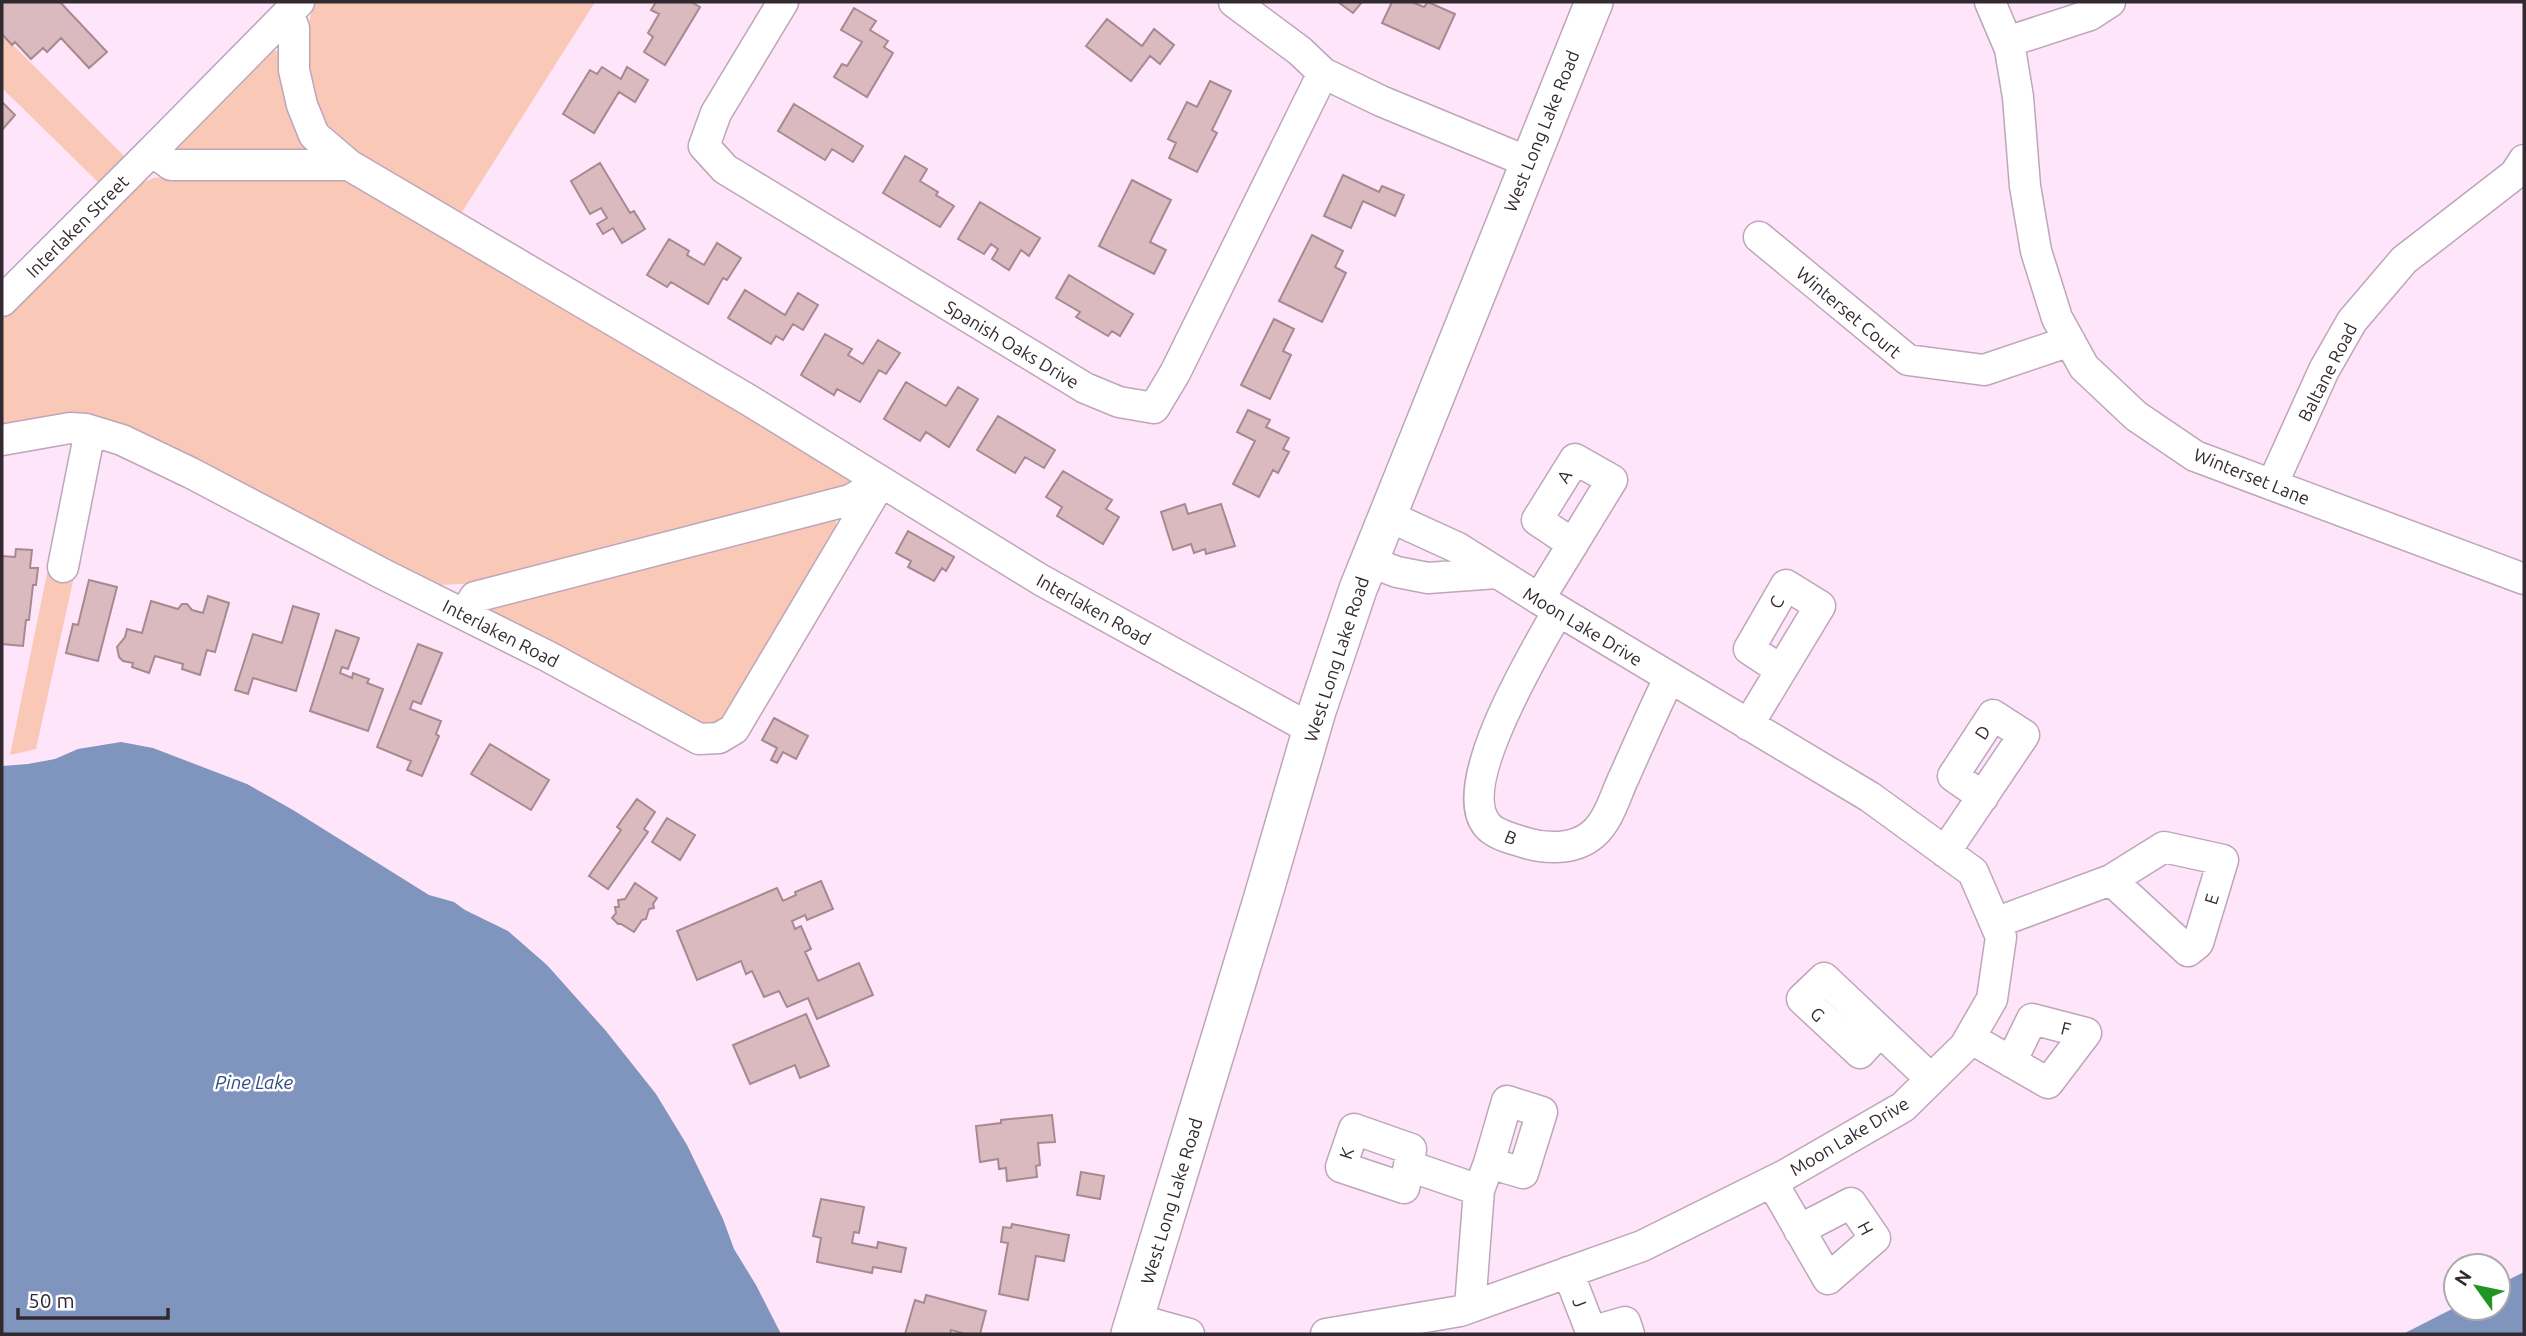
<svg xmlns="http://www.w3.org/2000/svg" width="2526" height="1336" font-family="Ubuntu,sans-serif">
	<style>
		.green { fill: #f9c8b7 }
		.water { fill: #7f95be }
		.building { fill: #dab9bf; stroke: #a8898f; stroke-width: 2 }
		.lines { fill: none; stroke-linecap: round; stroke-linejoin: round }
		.minor-casing { stroke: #bea6ba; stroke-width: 33 }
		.major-casing { stroke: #bea6ba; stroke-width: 40 }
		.minor { stroke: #fff; stroke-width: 30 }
		.major { stroke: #fff; stroke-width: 37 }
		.labels { text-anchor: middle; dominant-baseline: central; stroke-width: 5; stroke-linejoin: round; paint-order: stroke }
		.street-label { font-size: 18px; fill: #332a31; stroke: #fff }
		.water-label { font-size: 19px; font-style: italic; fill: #314c83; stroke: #fff }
	</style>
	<rect width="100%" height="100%" fill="#fee5fa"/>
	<path class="green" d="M 316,2 L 595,2 L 462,212 L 377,169 L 321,123 L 309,76 L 308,31 L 311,13 Z
		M 2,34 L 127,159 L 101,185 L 2,88 Z
		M 267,47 L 285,55 L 314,153 L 188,156 L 173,146 Z
		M 183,175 L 340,177 L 379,192 L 855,482 L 847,490 L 477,583 L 441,585 L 399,570 L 177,454 L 2,429 L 2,311 L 122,191 L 154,178 Z
		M 74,441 L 103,445 L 36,749 L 10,755 Z
		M 822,516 L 836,520 L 837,536 L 738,711 L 708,728 L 490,611 L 498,600 Z"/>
	<path class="water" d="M 121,742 L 153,748 L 247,784 L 293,810 L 429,895 L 454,902 L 465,910 L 508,931 L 547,965 L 606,1031 L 656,1094 L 687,1145 L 723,1219 L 734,1249 L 756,1285 L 781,1334 L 2,1334 L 2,766 L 28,764 L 55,759 L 78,749 Z
		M 2524,1272 L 2524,1334 L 2403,1334 L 2456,1307 L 2498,1308 L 2498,1285 Z"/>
	<path class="building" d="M 2,2 L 60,2 L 107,52 L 89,68 L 61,38 L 47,52 L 43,48 L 31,59 L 15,42 L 12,45 L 2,34 Z
		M 656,2 L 691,2 L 700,7 L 665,65 L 644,52 L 653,37 L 648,33 L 659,14 L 651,10 Z
		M 1338,2 L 1362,2 L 1353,13 Z
		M 1392,2 L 1412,2 L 1424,7 L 1428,2 L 1455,14 L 1439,49 L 1382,23 Z
		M 854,8 L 876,21 L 870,30 L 888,41 L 884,47 L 893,53 L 867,97 L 834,77 L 842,64 L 847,66 L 862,42 L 841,30 Z
		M 1107,19 L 1142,46 L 1154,29 L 1174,45 L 1160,64 L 1150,56 L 1131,81 L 1086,46 Z
		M 602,67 L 621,79 L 627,67 L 648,80 L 635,102 L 619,92 L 594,133 L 563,114 L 590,70 L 597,74 Z
		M 1210,81 L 1231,91 L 1212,130 L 1217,133 L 1197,172 L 1169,158 L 1176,143 L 1168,139 L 1187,102 L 1197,107 Z
		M 2,102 L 15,115 L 2,130 Z
		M 794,104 L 863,146 L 853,162 L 832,149 L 825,160 L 778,131 Z
		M 905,156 L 927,169 L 920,181 L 938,192 L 936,195 L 954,206 L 940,227 L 883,193 Z
		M 600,163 L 630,213 L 634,211 L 645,229 L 622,243 L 613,228 L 603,234 L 597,224 L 607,218 L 601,208 L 590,214 L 571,181 Z
		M 1343,175 L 1379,192 L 1382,186 L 1404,195 L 1395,216 L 1363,201 L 1351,228 L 1324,216 Z
		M 1132,180 L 1171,200 L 1150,242 L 1166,250 L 1154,274 L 1099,246 Z
		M 980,202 L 1040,238 L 1029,256 L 1021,250 L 1009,270 L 992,259 L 998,249 L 991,244 L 984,254 L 958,239 Z
		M 1312,235 L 1343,251 L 1335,267 L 1346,273 L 1322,322 L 1279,301 Z
		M 669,239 L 689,251 L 687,255 L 704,265 L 717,243 L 741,258 L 727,280 L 723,278 L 708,304 L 671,282 L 667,287 L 647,275 Z
		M 1069,275 L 1133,314 L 1120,336 L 1112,331 L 1108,336 L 1076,317 L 1080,312 L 1056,298 Z
		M 745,290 L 785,315 L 798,293 L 818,305 L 803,330 L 793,324 L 783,340 L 776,336 L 771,344 L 728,318 Z
		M 1274,319 L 1294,329 L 1283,351 L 1291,355 L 1270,399 L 1241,385 Z
		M 825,334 L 852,349 L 848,355 L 863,364 L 878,340 L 900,353 L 886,374 L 879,370 L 860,402 L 837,389 L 834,395 L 801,375 Z
		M 906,382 L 946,406 L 958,387 L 978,399 L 949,447 L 926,432 L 920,441 L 884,419 Z
		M 1248,410 L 1270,420 L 1266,427 L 1289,438 L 1283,449 L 1289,452 L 1278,473 L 1273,470 L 1259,497 L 1233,484 L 1255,441 L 1237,432 Z
		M 998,416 L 1055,450 L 1044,468 L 1025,457 L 1015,473 L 977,450 Z
		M 1063,471 L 1112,500 L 1106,509 L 1119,517 L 1103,544 L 1057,516 L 1062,507 L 1046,497 Z
		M 1185,504 L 1188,514 L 1221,504 L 1235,546 L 1206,554 L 1205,549 L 1194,553 L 1191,544 L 1173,550 L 1161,512 Z
		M 908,531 L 954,557 L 946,571 L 942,568 L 934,581 L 908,567 L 911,561 L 896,553 Z
		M 16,549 L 32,550 L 30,568 L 38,568 L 36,585 L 33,585 L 29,620 L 26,620 L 23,646 L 2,644 L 2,556 L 15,557 Z
		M 89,580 L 117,587 L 98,661 L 66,653 L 73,624 L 78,625 Z
		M 208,596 L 229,603 L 215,652 L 207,650 L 200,675 L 182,669 L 183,664 L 155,656 L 149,673 L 132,667 L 133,663 L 123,661 L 119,657 L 117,647 L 125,637 L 127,629 L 142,633 L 151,601 L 178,609 L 182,604 L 187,604 L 192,610 L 203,613 Z
		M 293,606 L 319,614 L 296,691 L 253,678 L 248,694 L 235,690 L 253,634 L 282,643 Z
		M 336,630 L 359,638 L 348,669 L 342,667 L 340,673 L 352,678 L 353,673 L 369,679 L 367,683 L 383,689 L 368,731 L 310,711 Z
		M 418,644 L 442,653 L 421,704 L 413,701 L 410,709 L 441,721 L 436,734 L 439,736 L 422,776 L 407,770 L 411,761 L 377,747 Z
		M 774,718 L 808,736 L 796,759 L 783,752 L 777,763 L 771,760 L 777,748 L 762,740 Z
		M 490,744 L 549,780 L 531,810 L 471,774 Z
		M 637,799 L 655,812 L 644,829 L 648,832 L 608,889 L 589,876 L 621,830 L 617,827 Z
		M 667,818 L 695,835 L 680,860 L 652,842 Z
		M 821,881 L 833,909 L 807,920 L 805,915 L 792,921 L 795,929 L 801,926 L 811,949 L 805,952 L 818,981 L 859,963 L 873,995 L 817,1019 L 808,998 L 787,1007 L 779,991 L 764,997 L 752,971 L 746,974 L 741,961 L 697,980 L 677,931 L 777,888 L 783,901 L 796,895 L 795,892 Z
		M 635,883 L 657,898 L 653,904 L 654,908 L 649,909 L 646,919 L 642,920 L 634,932 L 621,924 L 618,924 L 612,918 L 616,913 L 615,907 L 619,907 L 618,900 L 625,899 Z
		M 806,1014 L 829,1066 L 800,1078 L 795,1065 L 750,1084 L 733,1045 Z
		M 1052,1115 L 1055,1142 L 1038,1143 L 1040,1165 L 1036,1166 L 1037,1177 L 1007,1181 L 1006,1168 L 999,1169 L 998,1159 L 980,1162 L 976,1126 L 1001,1123 L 1001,1120 Z
		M 1081,1172 L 1104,1176 L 1100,1199 L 1077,1195 Z
		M 821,1199 L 864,1207 L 859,1233 L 854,1232 L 852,1243 L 877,1248 L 878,1242 L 906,1248 L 901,1272 L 873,1267 L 872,1273 L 817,1262 L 821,1238 L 813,1236 Z
		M 1012,1224 L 1069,1235 L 1064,1261 L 1036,1256 L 1028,1300 L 999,1294 L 1008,1243 L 1001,1242 L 1003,1227 L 1011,1228 Z
		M 926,1295 L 986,1311 L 980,1334 L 965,1334 L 951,1330 L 950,1334 L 905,1334 L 915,1300 L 924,1303 Z"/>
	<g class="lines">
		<g class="minor-casing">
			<path id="minor" d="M 783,2 L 716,113 L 704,146 L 725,169 L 1085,388 L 1119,402 L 1154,408 L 1175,373 L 1323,73
				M 1234,2 L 1300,51 L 1323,73 L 1381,101 L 1528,162
				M 1990,2 L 2010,49 L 2018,97 L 2025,186 L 2036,251 L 2057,318 L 2084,367 L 2136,416 L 2195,456 L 2524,579
				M 288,13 L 294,28 L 294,70 L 302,105 L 314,135 L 349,165 L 747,399 L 1041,580 L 1311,729
				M 2007,42 L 2090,15 L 2110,2
				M 152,151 L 299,2
				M 1759,237 L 1908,360 L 1984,370 L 2070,341
				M 2,301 L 152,151 L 171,165 L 349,165
				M 2,440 L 70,428 L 86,429 L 122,440 L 191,473 L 383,574 L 549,657 L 699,739 L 719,738 L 734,729 L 880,483
				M 2272,485 L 2324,370 L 2352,321 L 2404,260 L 2515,174 L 2524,160
				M 1368,561 L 1397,572 L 1428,578 L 1497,573
				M 63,567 L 90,431
				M 1539,599 L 1612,480 L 1575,459 L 1537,520 L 1573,544
				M 1558,611 C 1536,650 1454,785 1487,825 C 1495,835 1514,839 1526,843 C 1546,849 1574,850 1592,835 C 1610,820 1615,795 1625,775 C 1639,743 1654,710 1669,678
				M 464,614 L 475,597 L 850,500 L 880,483
				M 1748,725 L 1820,606 L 1786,585 L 1749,649 L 1781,670
				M 1945,852 L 2024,735 L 1993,715 L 1953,776 L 1983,797
				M 1995,923 L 2111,880 L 2188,951 L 2198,943 L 2223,860 L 2164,847 L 2111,880
				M 1880,1031 L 1860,1053 L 1802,999 L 1824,978 L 1931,1079
				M 1970,1038 L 2048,1083 L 2086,1033 L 2032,1019 L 2011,1062
				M 1409,1166 L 1404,1188 L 1341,1167 L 1354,1129 L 1411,1149 L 1409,1166 L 1479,1190
				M 1772,1182 L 1828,1279 L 1875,1238 L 1851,1203 L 1799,1230
				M 1568,1272 L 1592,1334
				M 1470,1307 L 1479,1190 L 1489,1163 L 1523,1173 L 1542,1112 L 1507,1101 L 1489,1163
				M 1135,1319 L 1189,1334
				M 1591,1332 L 1625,1322 L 1629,1334
				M 1326,1334 L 1460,1311 L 1642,1246 L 1785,1175 L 1903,1107 L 1965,1046 L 1992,999 L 2001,937 L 1973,872 L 1870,797 L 1539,599 L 1458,548 L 1386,515"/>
		</g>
		<g class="major-casing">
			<path id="major" d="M 1130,1334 L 1262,900 L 1317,711 L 1358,589 L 1594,2"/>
		</g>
		<use href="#minor" class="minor"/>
		<use href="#major" class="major"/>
	</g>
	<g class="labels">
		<g class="street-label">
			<text transform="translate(1541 131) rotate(-68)">West Long Lake Road</text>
			<text transform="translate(77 226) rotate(-45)">Interlaken Street</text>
			<text transform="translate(1849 312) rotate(40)">Winterset Court</text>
			<text transform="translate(1012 344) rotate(31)">Spanish Oaks Drive</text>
			<text transform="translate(2327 372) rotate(-63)">Baltane Road</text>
			<text transform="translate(1564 476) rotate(-58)">A</text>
			<text transform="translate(2252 476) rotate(22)">Winterset Lane</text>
			<text transform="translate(1776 602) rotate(-60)">C</text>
			<text transform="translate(1094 609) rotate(29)">Interlaken Road</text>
			<text transform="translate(1583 626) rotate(31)">Moon Lake Drive</text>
			<text transform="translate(501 633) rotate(27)">Interlaken Road</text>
			<text transform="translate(1336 659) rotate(-72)">West Long Lake Road</text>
			<text transform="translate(1982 732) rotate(-57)">D</text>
			<text transform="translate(1511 837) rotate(22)">B</text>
			<text transform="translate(2211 899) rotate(-73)">E</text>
			<text transform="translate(1818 1014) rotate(43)">G</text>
			<text transform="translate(2066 1028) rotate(14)">F</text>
			<text transform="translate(1849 1136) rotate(-31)">Moon Lake Drive</text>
			<text transform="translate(1346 1153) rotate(-72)">K</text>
			<text transform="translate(1171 1201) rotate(-73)">West Long Lake Road</text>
			<text transform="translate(1866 1228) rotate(63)">H</text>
			<text transform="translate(1580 1302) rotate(69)">J</text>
		</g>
		<g class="water-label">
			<text x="254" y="1082">Pine Lake</text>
		</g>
	</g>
	<rect width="2526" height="1336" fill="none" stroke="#332a31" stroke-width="7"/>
	<g transform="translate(2477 1287) rotate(303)"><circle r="33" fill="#ffffff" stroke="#adaaad" stroke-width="2"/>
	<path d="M0-5L12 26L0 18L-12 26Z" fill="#219421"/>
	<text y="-10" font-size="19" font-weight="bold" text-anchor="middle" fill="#332a31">N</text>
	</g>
	<path d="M18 1308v10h150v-10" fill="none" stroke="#332a31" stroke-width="3.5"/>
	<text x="28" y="1308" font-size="21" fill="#332a31" stroke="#ffffff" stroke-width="5" paint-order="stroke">50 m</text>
</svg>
